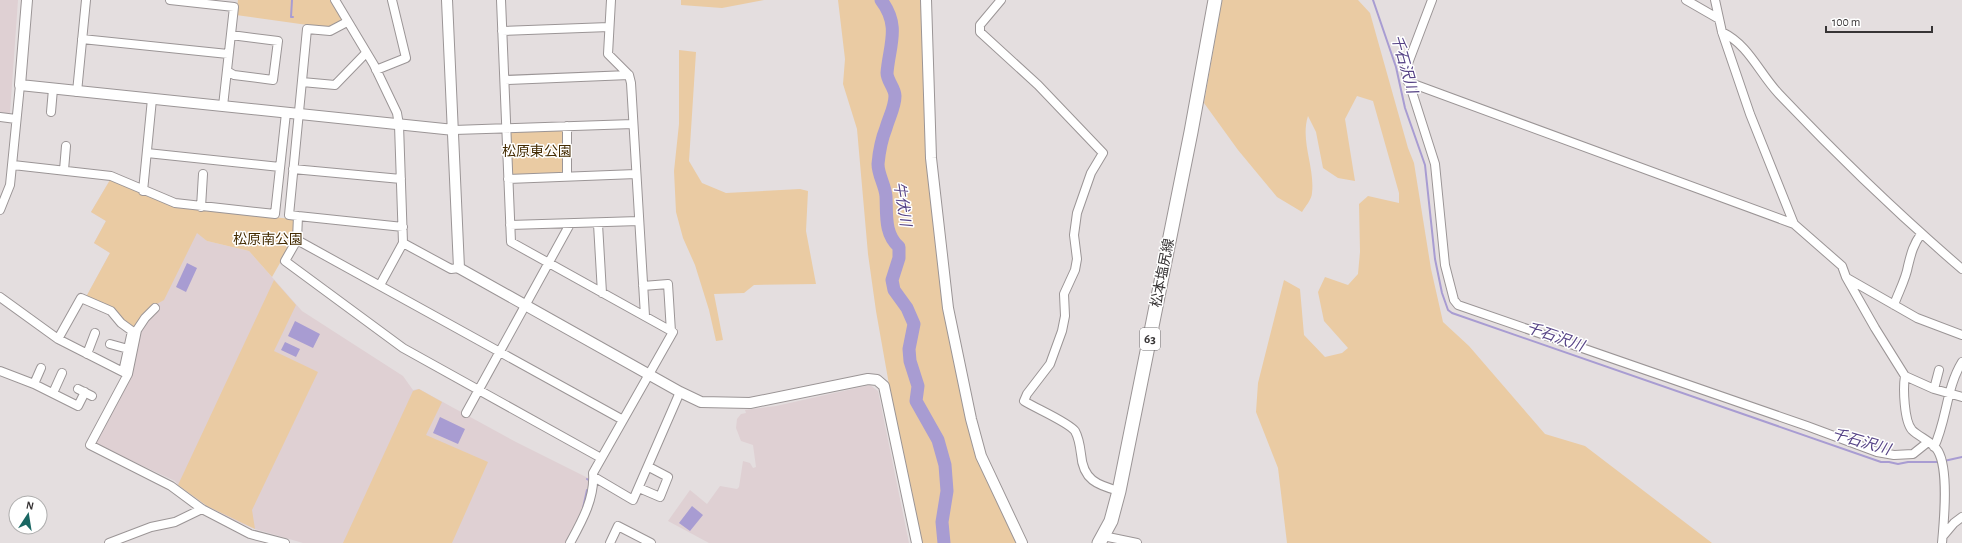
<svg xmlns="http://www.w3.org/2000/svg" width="1962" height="543" font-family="'Alegreya Sans','Noto Sans JP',sans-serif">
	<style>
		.built { fill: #dfd0d3 }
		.green { fill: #eacba3 }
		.water { fill: #a89cd2 }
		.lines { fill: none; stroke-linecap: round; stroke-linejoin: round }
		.stream { stroke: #a89cd2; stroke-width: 2 }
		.river { stroke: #a89cd2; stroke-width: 13 }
		.minor-casing { stroke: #9b9596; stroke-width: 10 }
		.tertiary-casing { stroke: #9b9596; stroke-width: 12 }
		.primary-casing { stroke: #9b9596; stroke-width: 15 }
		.minor { stroke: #fff; stroke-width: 8 }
		.tertiary { stroke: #fff; stroke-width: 10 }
		.primary { stroke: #fff; stroke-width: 13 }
		.labels { text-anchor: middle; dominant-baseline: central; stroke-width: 3; stroke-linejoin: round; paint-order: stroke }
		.shield { fill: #fff; stroke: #737172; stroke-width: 1 }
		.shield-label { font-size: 13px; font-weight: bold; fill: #373435 }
		.park-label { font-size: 14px; fill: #442b01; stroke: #fff }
		.street-label { font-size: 14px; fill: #373435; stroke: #fff }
		.water-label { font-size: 15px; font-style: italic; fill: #564386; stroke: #fff }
	</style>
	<rect width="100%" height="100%" fill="#e4dedf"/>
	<path class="built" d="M 0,0 L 18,0 L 10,113 L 7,115 L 0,114 Z
		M 110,180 L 162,202 L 180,208 L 207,241 L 249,251 L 302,311 L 403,376 L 413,390 L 419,389 L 516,442 L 590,479 L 591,481 L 582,514 L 566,543 L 303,543 L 255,529 L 233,520 L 207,506 L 178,485 L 175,481 L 96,444 L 95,440 L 132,373 L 142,328 L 86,297 L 110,253 L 94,243 L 106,221 L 91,212 Z
		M 870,385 L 878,391 L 909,543 L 709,543 L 668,521 L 690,490 L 707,504 L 720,486 L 737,489 L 739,487 L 743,461 L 750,463 L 753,468 L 756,467 L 753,445 L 741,441 L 736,428 L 737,419 L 741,414 L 746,413 L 745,410 L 776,406 Z"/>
	<path class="green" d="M 238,0 L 332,0 L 343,18 L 341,21 L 329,28 L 236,15 Z
		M 681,0 L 764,0 L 722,8 L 681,5 Z
		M 838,0 L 922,0 L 947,328 L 973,449 L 1016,543 L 922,543 L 899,441 L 876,311 L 868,254 L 857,129 L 843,84 L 845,59 Z
		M 1222,0 L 1358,0 L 1370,13 L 1408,148 L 1414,163 L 1431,269 L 1443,322 L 1469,346 L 1545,434 L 1585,446 L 1712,543 L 1287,543 L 1278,468 L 1256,412 L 1258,383 L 1284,280 L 1300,289 L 1304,335 L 1325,357 L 1342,353 L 1348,348 L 1324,321 L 1318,292 L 1325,277 L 1348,285 L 1358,274 L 1360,252 L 1359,204 L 1368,196 L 1399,203 L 1399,193 L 1373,101 L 1357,96 L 1345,119 L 1355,181 L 1338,178 L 1323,168 L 1316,132 L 1308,116 C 1300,141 1315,167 1312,193 C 1312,199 1305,207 1302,212 L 1277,197 L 1238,150 L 1204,103 Z
		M 679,50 L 696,52 L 689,161 L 702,183 L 726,193 L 800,189 L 808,191 L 806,231 L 816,284 L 754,285 L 744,293 L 714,294 L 723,340 L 716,341 L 709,310 L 695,265 L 683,238 L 676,212 L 674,171 L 679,124 Z
		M 561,130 L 563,132 L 564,170 L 562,173 L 515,175 L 511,172 L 510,134 L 512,131 Z
		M 110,180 L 177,208 L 292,219 L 295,222 L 292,242 L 272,277 L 249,251 L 207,241 L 197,233 L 164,300 L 155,305 L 134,330 L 86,297 L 110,253 L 94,243 L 106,221 L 91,212 Z
		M 274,280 L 296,305 L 274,351 L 318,372 L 252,510 L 255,529 L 207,506 L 178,485 Z
		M 419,389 L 442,402 L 426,435 L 488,462 L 452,543 L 343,543 L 413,391 Z"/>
	<path class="water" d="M 187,263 L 197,268 L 186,292 L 176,287 Z
		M 295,321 L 320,334 L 313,348 L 288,336 Z
		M 285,342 L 300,349 L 296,357 L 281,350 Z
		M 440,417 L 465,429 L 458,444 L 433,433 Z
		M 692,506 L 703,515 L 690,531 L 679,523 Z"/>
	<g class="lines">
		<path class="stream" d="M 292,0 L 291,17 L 293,17
			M 1373,0 L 1396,67 L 1405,108 L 1425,165 L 1435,259 L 1442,293 L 1448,310 L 1452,313 L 1881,462 L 1889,462 L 1898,464 L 1908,462 L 1939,462
			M 1944,461 L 1962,457
			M 587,479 L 590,481 L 589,486
			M 583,508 L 587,490"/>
		<path class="river" d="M 881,0 C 901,26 889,46 887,73 C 887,81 895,88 895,96 C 895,107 889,117 886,128 C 882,138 879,153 878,164 C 878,175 885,185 886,196 C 887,214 884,234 899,247 L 899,258 L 892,280 L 894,290 L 907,308 L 914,324 L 909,349 L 910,361 L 918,386 L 916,401 L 938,440 L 945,465 L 947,491 L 942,522 L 944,543"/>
		<g class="minor-casing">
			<path id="minor" d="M 170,0 L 234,7 L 223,106
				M 335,0 L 374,65 L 397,113 L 399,125 L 403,243 L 451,269 L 459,268
				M 501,0 L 511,242 L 673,332 L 593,473 C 595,498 582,521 570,543
				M 611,0 L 608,54 L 629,75 L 631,83 L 645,316
				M 1001,0 L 980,25 L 980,32 L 1038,85 L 1103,153 L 1091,173 L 1077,213 L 1074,235 L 1077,259 L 1075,270 L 1064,294 L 1065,316 L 1062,331 L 1050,364 L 1027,394 L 1024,401 C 1035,408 1068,422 1075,431 C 1079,438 1080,446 1081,454 C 1083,480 1097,485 1119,491
				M 1432,0 L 1407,66 L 1406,73 L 1435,164 L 1445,265 L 1454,300 L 1458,305 L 1807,426 L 1877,452 L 1894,455 L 1913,454 L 1928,442
				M 1686,0 L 1719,19
				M 1715,0 L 1722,32 L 1750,114 L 1794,224 L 1842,266 L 1846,277 L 1875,328 L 1905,376 L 1934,389 L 1962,397
				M 347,22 L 330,31 L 307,29 L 289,215 L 298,216 L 297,240 L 623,420
				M 502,31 L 609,27
				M 1722,32 C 1749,45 1759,73 1779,94 C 1837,155 1898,214 1962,269
				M 82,39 L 228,54
				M 376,70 L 406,58 L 392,0
				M 227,71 L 234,75 L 273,80 L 278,41 L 231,35
				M 505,80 L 629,75
				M 302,82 L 335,85 L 366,53
				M 1408,82 L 1794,224
				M 77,92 L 86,0
				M 51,112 L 53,89
				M 0,117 L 16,119
				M 567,126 L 567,175
				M 454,130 L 633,124
				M 147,153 L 280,167
				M 13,165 L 111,176 L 175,203 L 275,214 L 286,113
				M 293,169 L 401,179
				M 64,170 L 66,146
				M 508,179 L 636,174
				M 143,191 L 152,99
				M 201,207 L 203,174
				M 0,210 L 10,185 L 20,85
				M 298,216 L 403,227
				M 598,224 L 602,293
				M 510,225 L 639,221
				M 297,240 L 285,261 L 403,348 L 601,458
				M 1847,278 L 1917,318 L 1962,335
				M 380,285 L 403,243
				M 643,286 L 668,284 L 671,332
				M 0,297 L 58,339 L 123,372 L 132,331 L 121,323 L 111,311 L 81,298 L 58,339
				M 1894,305 C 1898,293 1906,279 1908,266 C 1911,254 1913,245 1921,234
				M 155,308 L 145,318 L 137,330 L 128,374 L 90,445 L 171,486 L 202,509 L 250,534 L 285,543
				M 110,344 L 128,349
				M 87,354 L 95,333
				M 0,371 L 34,384 L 78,406 L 85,392
				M 1905,376 C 1903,388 1904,421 1912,430 C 1919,437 1933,442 1938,451 C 1949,470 1944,521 1942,543
				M 34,384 L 41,368
				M 78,389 L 92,396
				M 1934,389 L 1939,370
				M 53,393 L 62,373
				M 466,413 L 570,224
				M 1934,447 C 1947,420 1946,388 1962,362
				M 594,477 L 633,500 L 680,392
				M 639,488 L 660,497 L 668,477 L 649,467
				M 1103,536 L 1137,543
				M 1943,536 L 1954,523 L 1962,517
				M 109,543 L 151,527 L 175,522 L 202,509
				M 610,543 L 618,526 L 651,543"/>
		</g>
		<g class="tertiary-casing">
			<path id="tertiary" d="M 27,0 L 20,85 L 454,130
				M 447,0 L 459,268 L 680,392 L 701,402 L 750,403 L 868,379 L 877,380 L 884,386 L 917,543
				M 926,0 L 931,158 L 948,308 L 971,419 L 981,456 L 1022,543"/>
		</g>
		<g class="primary-casing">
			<path id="primary" d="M 1099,543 L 1111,521 L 1119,491 L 1191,132 L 1215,0"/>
		</g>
		<use href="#minor" class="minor"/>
		<use href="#tertiary" class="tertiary"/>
		<use href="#primary" class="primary"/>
	</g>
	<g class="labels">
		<rect class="shield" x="1140" y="328" width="20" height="22" rx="3"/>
		<g class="shield-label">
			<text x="1150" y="339">63</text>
		</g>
		<g class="park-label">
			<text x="537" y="152">松原東公園</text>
			<text x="268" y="240">松原南公園</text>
		</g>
		<g class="street-label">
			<text transform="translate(1163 273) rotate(-79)">松本塩尻線</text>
		</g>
		<g class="water-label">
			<text transform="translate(1404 64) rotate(74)">千石沢川</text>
			<text transform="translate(902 204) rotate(81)">牛伏川</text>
			<text transform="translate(1555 337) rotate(19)">千石沢川</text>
			<text transform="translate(1861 442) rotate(16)">千石沢川</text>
		</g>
	</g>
	<g transform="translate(28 515) rotate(12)"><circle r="19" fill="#ffffff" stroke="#afaeae"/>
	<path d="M0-3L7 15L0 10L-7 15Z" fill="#1a6763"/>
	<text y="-6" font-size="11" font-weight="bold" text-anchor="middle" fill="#373435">N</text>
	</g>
	<path d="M1826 26v6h106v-6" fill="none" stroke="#373435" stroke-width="2"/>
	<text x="1832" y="26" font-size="12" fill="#373435" stroke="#ffffff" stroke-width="3" paint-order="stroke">100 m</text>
</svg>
